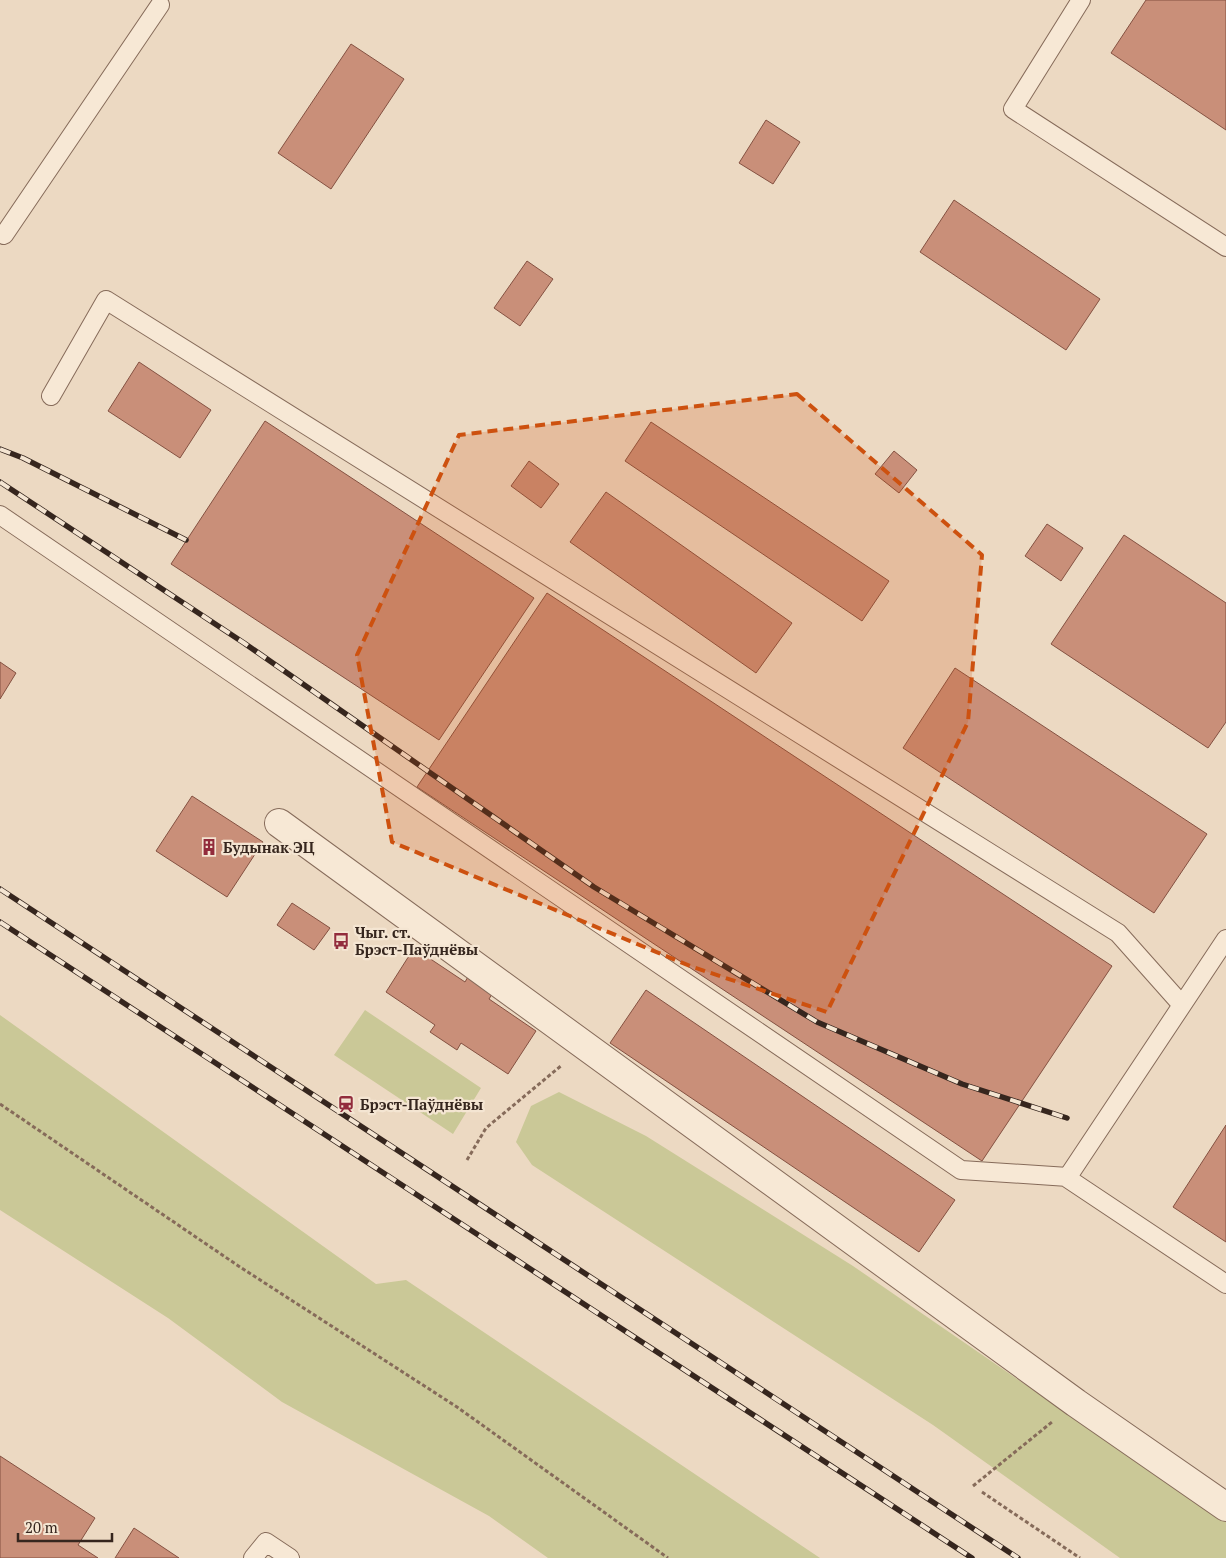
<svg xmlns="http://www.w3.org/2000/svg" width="1226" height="1558" font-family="'PT Serif',serif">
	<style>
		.green { fill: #cac897 }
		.building { fill: #c98f79; stroke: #845141 }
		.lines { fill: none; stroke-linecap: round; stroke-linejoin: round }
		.lane-casing { stroke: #866b5a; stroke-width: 20 }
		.street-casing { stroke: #866b5a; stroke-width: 30 }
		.path { stroke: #866b5a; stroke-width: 3; stroke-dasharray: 4 2.5; stroke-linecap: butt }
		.lane { stroke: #f7e8d5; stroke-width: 18 }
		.street { stroke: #f7e8d5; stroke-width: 28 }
		.rail-casing { stroke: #36261e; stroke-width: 5.5 }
		.rail { stroke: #f4e5d2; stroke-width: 4; stroke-dasharray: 11; stroke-linecap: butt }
		.marked { fill: #cd510f; fill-opacity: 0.2; stroke: #cd510f; stroke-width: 4; stroke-dasharray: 10 6; stroke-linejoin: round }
		.labels { text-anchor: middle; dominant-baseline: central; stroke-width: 4.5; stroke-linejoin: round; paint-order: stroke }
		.poi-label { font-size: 15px; font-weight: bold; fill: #36261e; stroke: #f4e5d2; text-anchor: start }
	</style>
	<rect width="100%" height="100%" fill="#ecd9c2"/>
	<path class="green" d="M 365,1010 L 481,1088 L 453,1134 L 334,1055 Z
		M 0,1015 L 376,1284 L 406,1280 L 820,1558 L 548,1558 L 489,1516 L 282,1402 L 168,1318 L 0,1210 Z
		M 559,1092 L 646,1136 L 853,1266 L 1129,1456 L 1226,1520 L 1226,1558 L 1120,1558 L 933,1425 L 532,1165 L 516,1142 L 531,1106 Z"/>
	<path class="building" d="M 1146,0 L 1226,0 L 1226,130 L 1111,53 Z
		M 351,44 L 404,79 L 331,189 L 278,153 Z
		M 766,120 L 800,142 L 773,184 L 739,163 Z
		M 954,200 L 1100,299 L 1066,350 L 920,252 Z
		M 527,261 L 553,279 L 520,326 L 494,308 Z
		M 139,362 L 211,410 L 180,458 L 108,411 Z
		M 265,421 L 534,598 L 439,740 L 171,564 Z
		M 651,422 L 889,581 L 862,621 L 625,461 Z
		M 894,451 L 917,470 L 899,493 L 875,474 Z
		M 529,461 L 559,484 L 541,508 L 511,486 Z
		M 606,492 L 792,623 L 756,673 L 570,542 Z
		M 1047,524 L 1083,548 L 1061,581 L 1025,556 Z
		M 1124,535 L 1226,603 L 1226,722 L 1208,748 L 1051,644 Z
		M 547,593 L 1112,966 L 982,1161 L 417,787 Z
		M 0,662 L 16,673 L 0,699 Z
		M 955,668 L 1207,834 L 1154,913 L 903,748 Z
		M 192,796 L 263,842 L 227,897 L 156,851 Z
		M 292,903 L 330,928 L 314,950 L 277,925 Z
		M 414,948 L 465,982 L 469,975 L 494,991 L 489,999 L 536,1031 L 508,1074 L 461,1043 L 457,1050 L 430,1032 L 435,1025 L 386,992 Z
		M 646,990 L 955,1200 L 919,1252 L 610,1043 Z
		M 1226,1125 L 1226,1242 L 1173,1207 Z
		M 0,1456 L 95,1518 L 78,1545 L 98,1558 L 0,1558 Z
		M 134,1528 L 179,1558 L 115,1558 Z"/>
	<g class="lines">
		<g class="lane-casing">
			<path id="lane" d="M 1081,0 L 1013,109 L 1226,247
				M 4,235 L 160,5
				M 51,396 L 106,300 L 1118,933 L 1182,1005
				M 0,515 L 961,1170 L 1068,1177
				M 1226,939 L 1067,1178 L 1226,1284
				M 253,1558 L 266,1542 L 290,1558"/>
		</g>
		<g class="street-casing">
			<path id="street" d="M 279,823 L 1076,1403 L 1226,1507"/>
		</g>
		<path class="path" d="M 0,1104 L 240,1267 L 457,1407 L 668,1558
			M 467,1160 L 486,1128 L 562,1065
			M 973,1486 L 1052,1422
			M 982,1492 L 1080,1558"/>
		<use href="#lane" class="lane"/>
		<use href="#street" class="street"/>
		<g class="rail-casing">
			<path id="rail" d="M 0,449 L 23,458 L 186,540
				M 0,482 L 244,643 L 594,887 L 817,1022 L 962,1084 L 1067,1118
				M 0,889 L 1018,1558
				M 0,922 L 972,1558"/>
		</g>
		<use href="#rail" class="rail"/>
	</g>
	<path class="marked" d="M 797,394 L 982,555 L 968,722 L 827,1012 L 690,966 L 392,842 L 357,655 L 459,435 Z"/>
	<defs>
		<g id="building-bare" transform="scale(1.35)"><path d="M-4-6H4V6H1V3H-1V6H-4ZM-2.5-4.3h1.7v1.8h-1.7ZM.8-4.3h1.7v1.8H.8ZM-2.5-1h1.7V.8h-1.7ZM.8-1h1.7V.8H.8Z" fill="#922c3c" stroke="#f4e5d2" stroke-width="2.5" paint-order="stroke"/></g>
		<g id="bus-bare" transform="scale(1.35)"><path d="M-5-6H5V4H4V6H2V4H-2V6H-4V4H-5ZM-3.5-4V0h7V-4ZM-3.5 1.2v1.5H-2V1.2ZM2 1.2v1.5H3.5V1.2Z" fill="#922c3c" stroke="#f4e5d2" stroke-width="2.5" paint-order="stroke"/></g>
		<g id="station-bare" transform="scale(1.35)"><path d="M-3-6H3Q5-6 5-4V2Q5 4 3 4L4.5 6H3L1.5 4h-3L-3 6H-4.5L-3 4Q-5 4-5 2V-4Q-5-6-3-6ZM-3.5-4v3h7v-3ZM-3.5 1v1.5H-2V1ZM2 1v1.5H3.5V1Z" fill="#922c3c" stroke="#f4e5d2" stroke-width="2.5" paint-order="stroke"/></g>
	</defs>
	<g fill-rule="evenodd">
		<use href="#building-bare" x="209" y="847"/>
		<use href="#bus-bare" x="341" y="941"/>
		<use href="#station-bare" x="346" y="1104"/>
	</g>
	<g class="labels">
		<g class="poi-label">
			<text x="223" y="847">Будынак ЭЦ</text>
			<text x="355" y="932">Чыг. ст.<tspan x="355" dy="17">Брэст-Паўднёвы</tspan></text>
			<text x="360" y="1104">Брэст-Паўднёвы</text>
		</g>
	</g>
	<path d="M18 1533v8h94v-8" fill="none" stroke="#36261e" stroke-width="2.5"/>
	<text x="25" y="1533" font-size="15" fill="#36261e" stroke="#f4e5d2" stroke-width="4" paint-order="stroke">20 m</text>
</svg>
